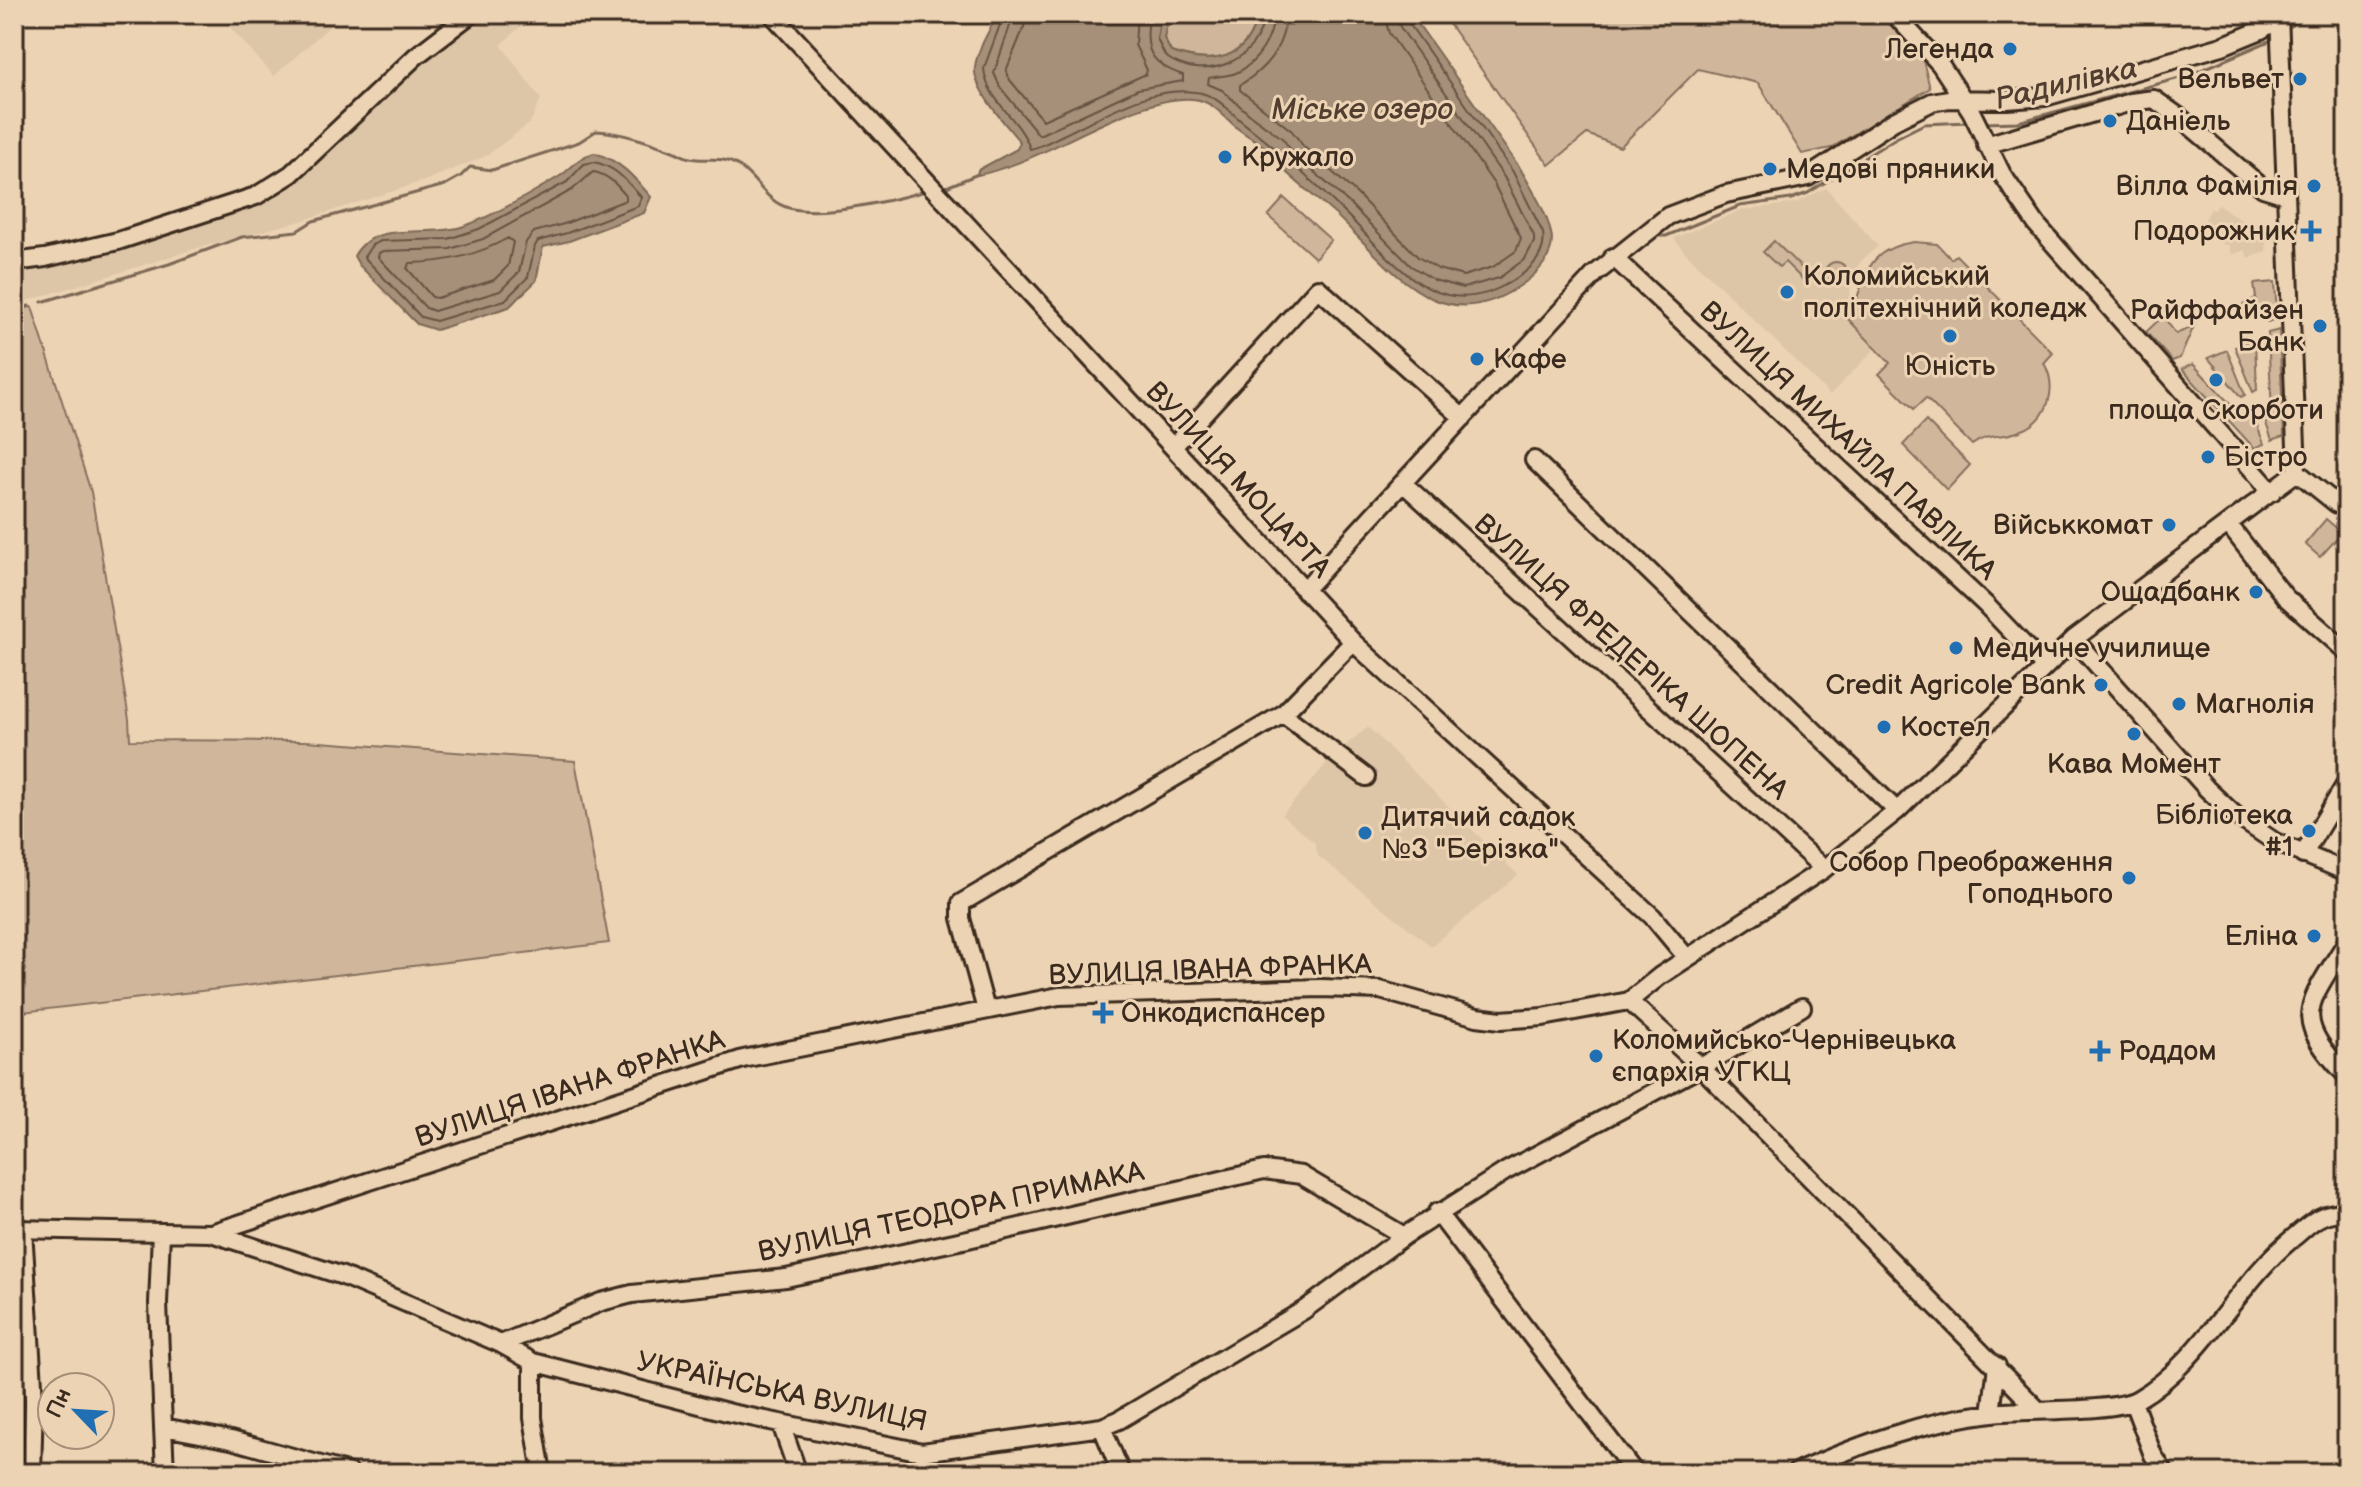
<svg xmlns="http://www.w3.org/2000/svg" width="2361" height="1487" font-family="'Balsamiq Sans',sans-serif">
	<style>
		.built { fill: #ddc5a7 }
		.green { fill: #d0b79c; stroke: #86705d; stroke-width: 2 }
		.water { fill: #a79079; stroke: #7c6755; stroke-width: 2 }
		.lines { fill: none; stroke-linecap: round; stroke-linejoin: round }
		.shore { stroke: #665342; stroke-width: 2 }
		.stream { stroke: #7c6755; stroke-width: 3 }
		.minor-casing { stroke: #3b2a1e; stroke-width: 22 }
		.minor { stroke: #ecd3b4; stroke-width: 16 }
		.poi-dot { fill: #1f6fb2; stroke: #ecd3b4; stroke-width: 3 }
		.labels { text-anchor: middle; dominant-baseline: central; stroke-width: 6; stroke-linejoin: round; paint-order: stroke }
		.poi-label { font-size: 28px; fill: #3b2a1e; stroke: #ecd3b4; text-anchor: start }
		.street-label { font-size: 28px; fill: #3b2a1e; stroke: #ecd3b4 }
		.water-label { font-size: 30px; font-style: italic; fill: #513e30; stroke: #ecd3b4 }
	</style>
	<rect width="100%" height="100%" fill="#ecd3b4"/>
	<filter id="ink" filterUnits="userSpaceOnUse"><feTurbulence type="fractalNoise" baseFrequency=".0125" numOctaves="2"/><feDisplacementMap in="SourceGraphic" scale="16" xChannelSelector="R" yChannelSelector="G"/><feConvolveMatrix kernelMatrix="1 2 1 2 8 2 1 2 1" color-interpolation-filters="sRGB"/></filter>
	<g filter="url(#ink)">
		<path class="built" d="M 218,14 L 343,14 L 274,76 Z
			M 483,14 L 534,14 L 501,45 L 541,99 L 530,123 L 486,156 L 424,181 L 301,221 L 205,246 L 14,305 L 14,264 L 256,192 L 298,156 Z
			M 1826,188 L 1878,246 L 1861,261 L 1853,274 L 1849,299 L 1853,302 L 1845,316 L 1875,349 L 1830,395 L 1683,250 L 1674,238 L 1742,210 L 1796,203 Z
			M 2218,204 L 2246,224 L 2254,222 L 2267,231 L 2266,252 L 2248,258 L 2245,250 L 2232,255 L 2228,244 L 2224,245 L 2200,228 L 2211,209 L 2214,210 Z
			M 1368,727 L 1518,875 L 1431,946 L 1318,856 L 1315,843 L 1282,815 L 1335,754 Z"/>
		<path class="green" d="M 1169,14 L 1257,14 C 1248,62 1211,65 1171,52 L 1164,38 Z
			M 1442,14 L 1884,14 L 1922,57 L 1930,88 L 1831,148 L 1802,154 L 1758,83 L 1698,69 L 1620,147 L 1587,134 L 1549,165 Z
			M 1284,198 L 1331,240 L 1315,258 L 1268,216 Z
			M 1774,241 L 1810,276 L 1805,282 L 1785,262 L 1779,267 L 1763,252 Z
			M 1914,242 L 1937,244 L 1951,259 L 1956,255 L 2053,353 L 2044,363 C 2058,388 2049,421 2020,431 C 2001,439 1989,432 1972,445 L 1926,398 L 1914,409 L 1879,374 L 1890,363 L 1848,319 C 1868,280 1861,250 1914,242 Z
			M1825 273a11 11 0 1 1 22 0a11 11 0 1 1-22 0Z
			M 2275,282 L 2277,318 L 2268,322 L 2237,308 L 2256,298 L 2254,284 Z
			M 32,307 L 91,492 L 129,719 L 130,740 L 306,741 L 575,761 L 609,943 L 14,1013 L 14,310 Z
			M 2163,316 L 2176,334 L 2194,326 L 2180,358 L 2172,361 L 2146,332 Z
			M 2279,330 L 2284,436 L 2272,440 L 2263,415 L 2272,412 L 2268,333 Z
			M 2255,340 L 2257,390 L 2253,392 L 2235,347 Z
			M 2227,350 L 2245,395 L 2241,397 L 2208,358 Z
			M 2193,364 L 2245,420 L 2254,418 L 2264,444 L 2254,448 L 2182,369 Z
			M 1926,421 L 1970,465 L 1947,490 L 1903,445 Z
			M 2326,519 L 2342,533 L 2320,557 L 2305,544 Z"/>
		<path class="water" d="M 998,14 L 1169,14 L 1164,38 L 1171,52 C 1211,66 1249,61 1257,14 L 1411,14 L 1520,168 C 1531,188 1546,210 1551,233 C 1556,254 1539,272 1524,283 C 1440,344 1392,268 1337,216 C 1319,200 1299,185 1282,168 C 1278,164 1276,158 1271,153 C 1262,143 1248,137 1237,128 C 1223,116 1213,101 1193,99 C 1139,95 1060,150 1006,167 C 996,170 986,174 977,175 L 978,170 L 1017,149 L 1020,142 C 1007,126 972,88 975,67 C 977,50 990,29 998,14 Z
			M 594,153 C 620,160 634,177 651,197 L 644,213 L 569,241 L 543,247 L 536,281 L 509,307 L 436,330 L 417,324 L 359,265 L 354,256 C 374,219 424,238 461,227 C 489,218 534,192 560,176 C 574,167 576,158 594,153 Z"/>
		<g class="lines">
			<path class="shore" d="M 1004,14 L 984,68 C 986,101 1021,119 1030,149 C 1041,147 1052,140 1063,135 C 1103,116 1148,86 1195,92 C 1217,94 1228,111 1245,124 C 1280,151 1313,182 1345,213 C 1393,260 1437,328 1512,281 C 1529,271 1547,255 1543,233 L 1513,172 L 1408,22 L 1406,14
				M 1014,14 L 994,73 L 1000,87 L 1039,135 L 1138,89 L 1183,81 L 1183,75 C 1149,64 1143,48 1150,14
				M 1026,14 L 1024,27 L 1006,71 L 1010,80 L 1043,120 L 1146,74 L 1147,70 L 1135,45 L 1137,14
				M 1161,14 L 1157,39 L 1165,56 C 1202,84 1261,62 1264,14
				M 1274,14 C 1273,38 1258,63 1236,73 C 1228,76 1217,76 1209,78 L 1208,84 L 1222,90 L 1249,114 L 1282,138 L 1295,155 L 1348,202 L 1411,266 L 1434,280 L 1463,288 L 1499,278 L 1525,259 L 1534,242 L 1534,236 L 1504,177 L 1400,27 L 1396,14
				M 1286,14 C 1285,46 1266,69 1240,85 L 1240,90 L 1292,131 L 1304,147 L 1356,193 L 1418,257 L 1438,269 L 1463,276 L 1493,267 L 1516,251 L 1521,238 L 1494,184 L 1389,33 L 1384,14
				M 594,162 C 615,166 627,181 641,197 L 638,206 L 567,233 L 538,241 L 535,246 L 528,277 L 505,300 L 436,321 L 421,317 L 364,257 L 372,245 L 381,241 L 448,239 L 479,229 L 567,182 L 584,164 Z
				M 593,172 C 608,174 617,185 626,196 L 626,200 L 564,224 L 534,232 L 526,242 L 519,272 L 500,291 L 434,311 L 426,308 L 378,257 L 379,253 L 383,251 L 450,249 L 483,239 L 572,190 Z
				M 508,238 L 513,242 L 508,266 L 494,280 L 437,298 L 432,297 L 407,268 L 410,263 C 446,262 476,256 508,238 Z"/>
			<path class="stream" d="M 2287,29 L 2307,14
				M 1984,123 L 2018,122 L 2187,76 L 2274,39
				M 944,188 L 978,174
				M 1655,236 L 1666,236 L 1740,206 L 1791,199 L 1808,193 L 1896,138 L 1924,124 L 1968,122
				M 42,302 L 169,264 L 242,237 L 297,231 L 313,221 L 445,185 L 461,176 L 470,167 L 492,170 L 579,142 L 596,131 C 620,132 650,142 673,151 C 679,153 684,157 690,158 C 707,162 720,155 737,165 C 757,177 765,202 789,208 C 821,217 889,201 922,192
				M 14,309 L 29,306"/>
			<g class="minor-casing">
				<path id="minor" d="M 772,14 L 1353,642 L 1653,917 L 1687,958
					M 1894,14 L 1940,64 L 1971,111 L 2002,174 L 2037,225 L 2272,492
					M 2279,14 L 2297,472
					M 1986,145 L 2131,102 L 2154,99 L 2182,119 L 2263,188 L 2286,195
					M 1613,257 L 1986,605 L 2044,666
					M 14,262 L 45,258 L 118,241 L 256,196 L 291,174 L 416,56 L 471,14
					M 1173,447 L 1318,288 L 1463,418
					M 1534,460 L 1897,811
					M 2297,472 L 2337,504 L 2347,496
					M 1403,483 L 1824,869
					M 2229,525 L 2285,597 L 2347,652
					M 1304,590 L 1595,274 L 1668,216 L 1726,194 L 1808,177 L 1894,121 L 1932,102 L 1949,99 L 2007,100 L 2045,97 L 2222,46 L 2261,30 L 2287,14
					M 2074,639 L 2207,789 L 2235,815 L 2275,842 L 2347,872
					M 1283,714 L 1366,777
					M 2303,855 L 2347,782
					M 2347,941 C 2309,1005 2288,1015 2347,1076
					M 1629,1001 L 1701,1067 L 2038,1410
					M 986,1010 L 961,918 L 961,903 L 1283,714 L 1353,642
					M 1437,1212 L 1635,1473
					M 14,1229 L 211,1233 L 743,1059 L 1059,996 L 1321,988 L 1380,990 L 1477,1017 L 1501,1020 L 1543,1017 L 1629,1001 L 1660,976 L 1824,869 L 1897,811 L 2074,639 L 2297,472
					M 23,1230 L 34,1400 L 32,1473
					M 161,1233 L 158,1303 L 163,1427 L 231,1440 L 350,1473
					M 211,1233 L 343,1276 L 501,1344 L 533,1362 L 731,1413 L 922,1452 L 1102,1427 L 1119,1420 L 1304,1310 L 1404,1236 L 1506,1171 L 1701,1067 L 1802,1007
					M 501,1344 L 601,1302 L 632,1294 L 786,1278 L 968,1239 L 1264,1170 L 1301,1175 L 1404,1236
					M 533,1362 L 533,1418 L 542,1473
					M 2133,1402 L 2153,1455 L 2165,1473
					M 1991,1413 L 1997,1366
					M 781,1424 L 798,1473
					M 163,1427 L 165,1473
					M 1102,1427 L 1121,1473
					M 1795,1473 C 1858,1445 1923,1421 1992,1413 C 2024,1409 2115,1413 2138,1399 C 2203,1361 2235,1285 2294,1237 C 2303,1230 2312,1220 2323,1216 C 2330,1213 2339,1212 2347,1211"/>
			</g>
			<use href="#minor" class="minor"/>
		</g>
	</g>
	<g class="poi-dot">
		<circle cx="2010" cy="49" r="8"/>
		<circle cx="2300" cy="79" r="8"/>
		<circle cx="2110" cy="121" r="8"/>
		<circle cx="1225" cy="157" r="8"/>
		<circle cx="1770" cy="169" r="8"/>
		<circle cx="2314" cy="186" r="8"/>
		<path d="M2307 219h8v8h8v8h-8v8h-8v-8h-8v-8h8z"/>
		<circle cx="1787" cy="292" r="8"/>
		<circle cx="2320" cy="326" r="8"/>
		<circle cx="1950" cy="336" r="8"/>
		<circle cx="1477" cy="359" r="8"/>
		<circle cx="2216" cy="380" r="8"/>
		<circle cx="2208" cy="457" r="8"/>
		<circle cx="2169" cy="525" r="8"/>
		<circle cx="2256" cy="592" r="8"/>
		<circle cx="1956" cy="648" r="8"/>
		<circle cx="2101" cy="685" r="8"/>
		<circle cx="2179" cy="704" r="8"/>
		<circle cx="1884" cy="727" r="8"/>
		<circle cx="2134" cy="734" r="8"/>
		<circle cx="2309" cy="831" r="8"/>
		<circle cx="1365" cy="833" r="8"/>
		<circle cx="2129" cy="878" r="8"/>
		<circle cx="2314" cy="936" r="8"/>
		<path d="M1099 1001h8v8h8v8h-8v8h-8v-8h-8v-8h8z"/>
		<path d="M2096 1039h8v8h8v8h-8v8h-8v-8h-8v-8h8z"/>
		<circle cx="1596" cy="1056" r="8"/>
	</g>
	<g class="labels">
		<g class="poi-label">
			<text x="1994" y="49" text-anchor="end">Легенда</text>
			<text x="2284" y="79" text-anchor="end">Вельвет</text>
			<text x="2126" y="121">Даніель</text>
			<text x="1241" y="157">Кружало</text>
			<text x="1786" y="169">Медові пряники</text>
			<text x="2298" y="186" text-anchor="end">Вілла Фамілія</text>
			<text x="2295" y="231" text-anchor="end">Подорожник</text>
			<text x="1803" y="276">Коломийський<tspan x="1803" dy="32">політехнічний коледж</tspan></text>
			<text x="2304" y="310" text-anchor="end">Райффайзен<tspan x="2304" dy="32">Банк</tspan></text>
			<text x="1493" y="359">Кафе</text>
			<text x="1950" y="366" text-anchor="middle">Юність</text>
			<text x="2216" y="410" text-anchor="middle">площа Скорботи</text>
			<text x="2224" y="457">Бістро</text>
			<text x="2153" y="525" text-anchor="end">Військкомат</text>
			<text x="2240" y="592" text-anchor="end">Ощадбанк</text>
			<text x="1972" y="648">Медичне училище</text>
			<text x="2085" y="685" text-anchor="end">Credit Agricole Bank</text>
			<text x="2195" y="704">Магнолія</text>
			<text x="1900" y="727">Костел</text>
			<text x="2134" y="764" text-anchor="middle">Кава Момент</text>
			<text x="2293" y="815" text-anchor="end">Бібліотека<tspan x="2293" dy="32">#1</tspan></text>
			<text x="1381" y="817">Дитячий садок<tspan x="1381" dy="32">№3 "Берізка"</tspan></text>
			<text x="2113" y="862" text-anchor="end">Собор Преображення<tspan x="2113" dy="32">Гоподнього</tspan></text>
			<text x="2298" y="936" text-anchor="end">Еліна</text>
			<text x="1121" y="1013">Онкодиспансер</text>
			<text x="1612" y="1040">Коломийсько-Чернівецька<tspan x="1612" dy="32">єпархія УГКЦ</tspan></text>
			<text x="2118" y="1051">Роддом</text>
		</g>
		<g class="street-label">
			<text transform="translate(1848 441) rotate(43)">ВУЛИЦЯ МИХАЙЛА ПАВЛИКА</text>
			<text transform="translate(1238 480) rotate(47)">ВУЛИЦЯ МОЦАРТА</text>
			<text transform="translate(1631 657) rotate(42)">ВУЛИЦЯ ФРЕДЕРІКА ШОПЕНА</text>
			<text transform="translate(1210 970) rotate(-2)">ВУЛИЦЯ ІВАНА ФРАНКА</text>
			<text transform="translate(570 1089) rotate(-18)">ВУЛИЦЯ ІВАНА ФРАНКА</text>
			<text transform="translate(951 1212) rotate(-12)">ВУЛИЦЯ ТЕОДОРА ПРИМАКА</text>
			<text transform="translate(782 1392) rotate(12)">УКРАЇНСЬКА ВУЛИЦЯ</text>
		</g>
		<g class="water-label">
			<text transform="translate(2066 84) rotate(-13)">Радилівка</text>
			<text x="1362" y="110">Міське озеро</text>
		</g>
	</g>
	<rect width="2361" height="1487" fill="none" stroke="#ecd3b4" stroke-width="48"/>
	<rect x="24" y="24" width="2313" height="1439" fill="none" stroke="#3b2a1e" stroke-width="3" filter="url(#ink)"/>
	<g transform="translate(76 1411) rotate(295)"><circle r="38" fill="#ecd3b4" stroke="#a58f78" stroke-width="2"/>
	<path d="M0-6L14 30L0 20L-14 30Z" fill="#1f6fb2"/>
	<text y="-12" font-size="22" font-weight="bold" text-anchor="middle" fill="#3b2a1e">Пн</text>
	</g>
</svg>
